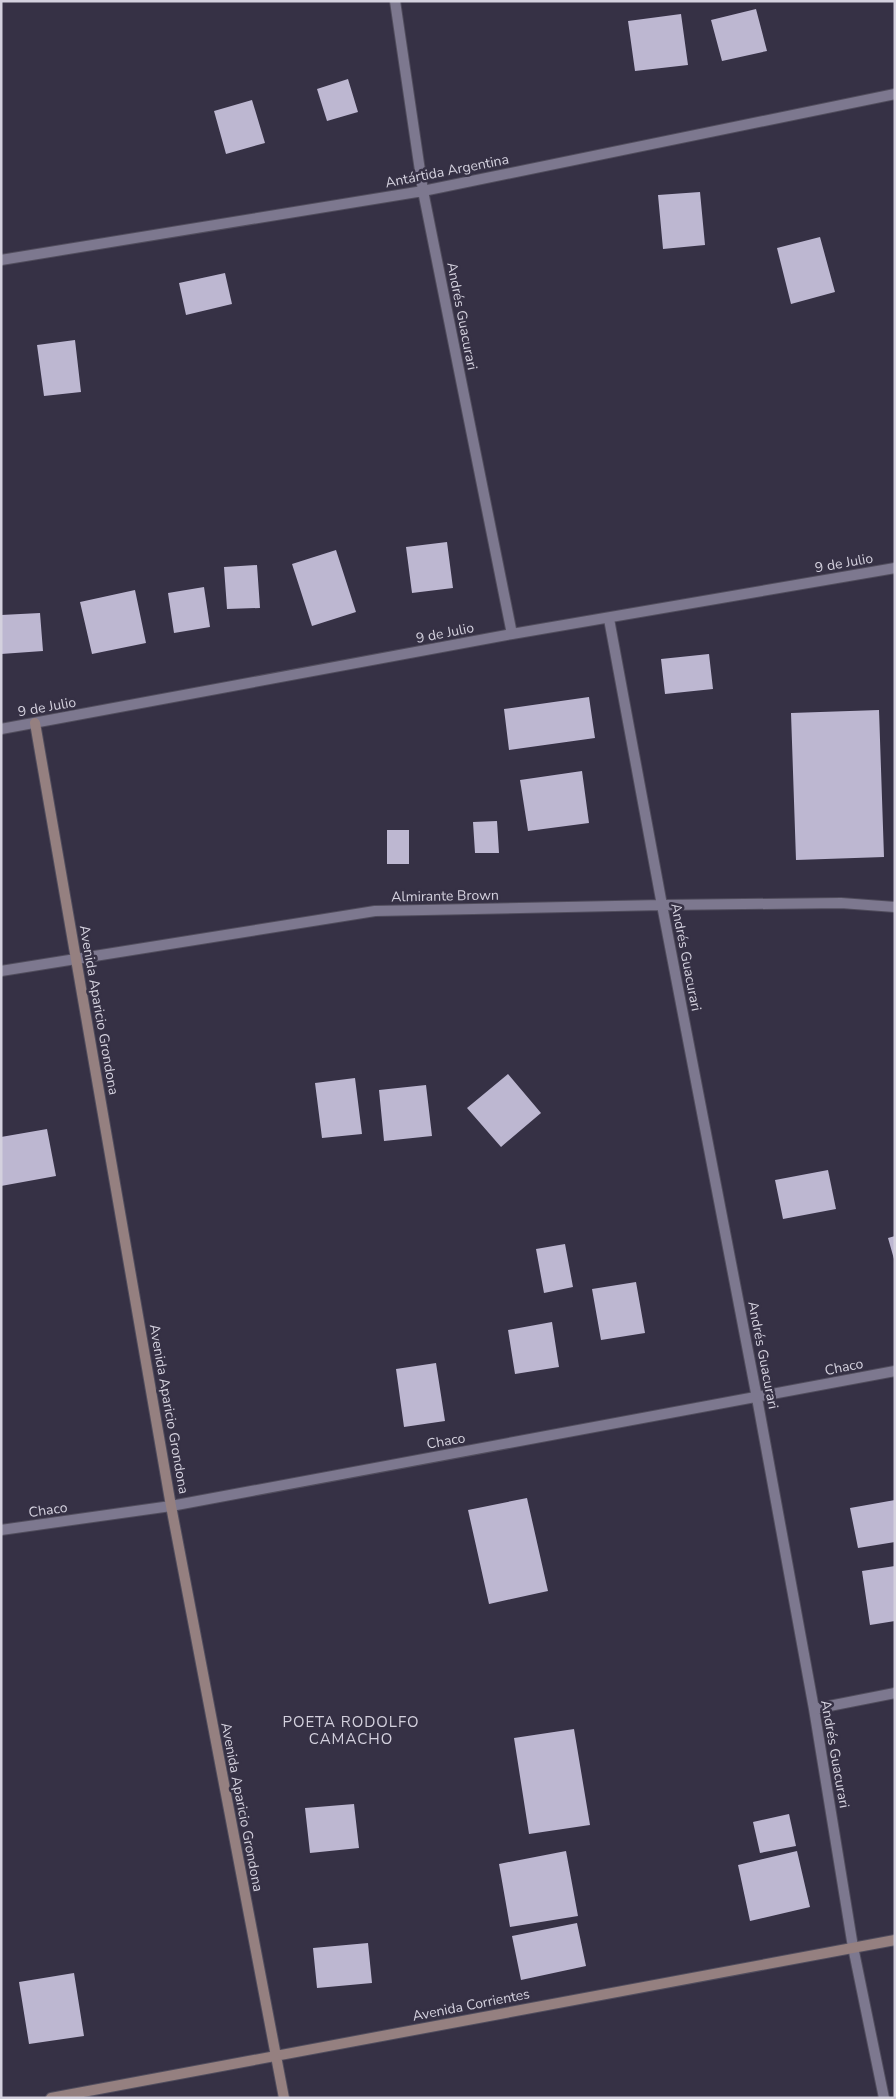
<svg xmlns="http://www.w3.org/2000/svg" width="896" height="2099" font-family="'Nunito Sans',sans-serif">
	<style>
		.building { fill: #bdb7d1 }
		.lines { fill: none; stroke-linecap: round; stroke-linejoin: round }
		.street-casing { stroke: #514d5d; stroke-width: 12 }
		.secondary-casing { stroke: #514d5d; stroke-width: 12 }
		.street { stroke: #7d788f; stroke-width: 10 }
		.secondary { stroke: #958080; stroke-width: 10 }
		.labels { text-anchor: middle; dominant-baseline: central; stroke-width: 5; stroke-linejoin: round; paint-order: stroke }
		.street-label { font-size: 14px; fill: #d4d1de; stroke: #363145 }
		.neighbourhood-label { font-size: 15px; letter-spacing: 1px; fill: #d4d1de; stroke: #363145 }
	</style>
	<rect width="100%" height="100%" fill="#363145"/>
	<path class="building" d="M 756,9 L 767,51 L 722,61 L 711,20 Z
		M 681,14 L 688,65 L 635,71 L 628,21 Z
		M 348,79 L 358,112 L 327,121 L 317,89 Z
		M 252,100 L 265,143 L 226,154 L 214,111 Z
		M 700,192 L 705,245 L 663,249 L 658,195 Z
		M 820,237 L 835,292 L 791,304 L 777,248 Z
		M 225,273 L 232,304 L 186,315 L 179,283 Z
		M 75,340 L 81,392 L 44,396 L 37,345 Z
		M 447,542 L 453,588 L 412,593 L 406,547 Z
		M 336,550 L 356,612 L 312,626 L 292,564 Z
		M 257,565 L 260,608 L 227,609 L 224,567 Z
		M 204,587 L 210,627 L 174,633 L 168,593 Z
		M 135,590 L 146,643 L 92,654 L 80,602 Z
		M 40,613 L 43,651 L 1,654 L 1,615 Z
		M 709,654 L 713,689 L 665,694 L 661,659 Z
		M 589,697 L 595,738 L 509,750 L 504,709 Z
		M 879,710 L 884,857 L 796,860 L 791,713 Z
		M 582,771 L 589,823 L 528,831 L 520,780 Z
		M 497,821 L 499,853 L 475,853 L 473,822 Z
		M 387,830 L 409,830 L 409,864 L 387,864 Z
		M 508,1074 L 541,1113 L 501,1147 L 467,1108 Z
		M 355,1078 L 362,1134 L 322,1138 L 315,1083 Z
		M 426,1085 L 432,1136 L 384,1141 L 379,1090 Z
		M 47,1129 L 56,1176 L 1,1186 L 1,1137 Z
		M 828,1170 L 836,1209 L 783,1219 L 775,1180 Z
		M 895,1236 L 895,1259 L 894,1259 L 888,1238 Z
		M 565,1244 L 573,1287 L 544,1293 L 536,1249 Z
		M 636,1282 L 645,1333 L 601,1340 L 592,1289 Z
		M 552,1322 L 559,1367 L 515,1374 L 508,1330 Z
		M 436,1363 L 445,1421 L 404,1427 L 396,1369 Z
		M 527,1498 L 548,1591 L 489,1604 L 468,1510 Z
		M 895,1500 L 895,1542 L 858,1548 L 850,1508 Z
		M 895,1566 L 895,1621 L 870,1625 L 862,1571 Z
		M 574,1729 L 590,1825 L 529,1834 L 514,1738 Z
		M 354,1804 L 359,1848 L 310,1853 L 305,1808 Z
		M 789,1814 L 796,1846 L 760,1853 L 753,1822 Z
		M 566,1851 L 578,1916 L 510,1927 L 499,1864 Z
		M 797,1851 L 810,1907 L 750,1921 L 738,1865 Z
		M 577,1923 L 586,1966 L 521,1980 L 512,1936 Z
		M 368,1943 L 372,1983 L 317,1988 L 313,1948 Z
		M 74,1973 L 84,2036 L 29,2044 L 19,1982 Z"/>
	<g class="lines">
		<g class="street-casing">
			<path id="street" d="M 395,1 L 423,191 L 512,634
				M 1,260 L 423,191 L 895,94
				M 609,619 L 662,905 L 757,1398 L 814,1709 L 853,1947 L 884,2098
				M 1,729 L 512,634 L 895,568
				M 1,971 L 375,911 L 662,905 L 841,903 L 895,907
				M 1,1530 L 171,1506 L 895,1371
				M 814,1709 L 895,1693"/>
		</g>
		<g class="secondary-casing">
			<path id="secondary" d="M 35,723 L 171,1506 L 284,2098
				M 51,2098 L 895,1940"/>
		</g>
		<use href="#street" class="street"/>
		<use href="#secondary" class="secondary"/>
	</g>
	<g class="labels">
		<g class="street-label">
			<text transform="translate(447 171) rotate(-11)">Antártida Argentina</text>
			<text transform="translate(462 316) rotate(79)">Andrés Guacurari</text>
			<text transform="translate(844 563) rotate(-10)">9 de Julio</text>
			<text transform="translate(445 633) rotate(-11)">9 de Julio</text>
			<text transform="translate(47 707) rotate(-10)">9 de Julio</text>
			<text transform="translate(445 896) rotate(-1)">Almirante Brown</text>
			<text transform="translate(686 957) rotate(79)">Andrés Guacurari</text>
			<text transform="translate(99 1010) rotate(80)">Avenida Aparicio Grondona</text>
			<text transform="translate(763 1355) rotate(79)">Andrés Guacurari</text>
			<text transform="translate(844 1367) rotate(-11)">Chaco</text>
			<text transform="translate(169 1409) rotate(80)">Avenida Aparicio Grondona</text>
			<text transform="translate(446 1441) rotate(-10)">Chaco</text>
			<text transform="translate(48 1510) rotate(-8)">Chaco</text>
			<text transform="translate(835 1754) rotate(80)">Andrés Guacurari</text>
			<text transform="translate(242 1807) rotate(79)">Avenida Aparicio Grondona</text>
			<text transform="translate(471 2005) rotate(-11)">Avenida Corrientes</text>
		</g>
		<g class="neighbourhood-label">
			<text x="351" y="1722">POETA RODOLFO<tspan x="351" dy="17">CAMACHO</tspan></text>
		</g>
	</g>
	<rect width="896" height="2099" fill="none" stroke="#d4d1de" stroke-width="5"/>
</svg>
